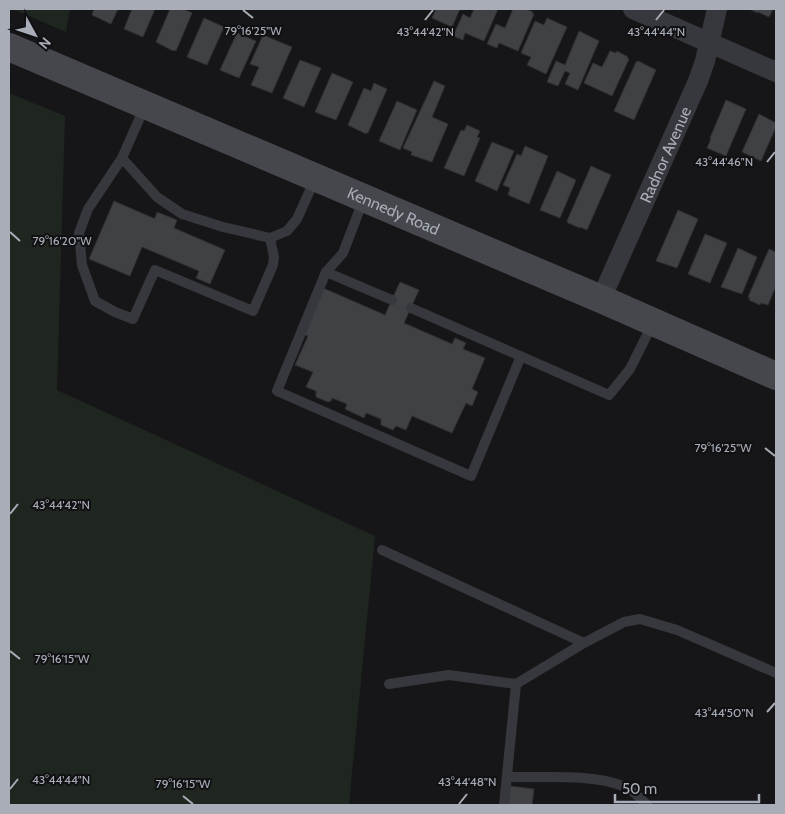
<svg xmlns="http://www.w3.org/2000/svg" width="785" height="814" font-family="Cabin,sans-serif">
	<style>
		.green { fill: #1e261f }
		.building { fill: #404145; stroke: #303034 }
		.lines { fill: none; stroke-linecap: round; stroke-linejoin: round }
		.service { stroke: #37383d; stroke-width: 10 }
		.minor { stroke: #37383d; stroke-width: 20 }
		.secondary { stroke: #45474d; stroke-width: 28 }
		.ticks { fill: none; stroke: #a8adb8; stroke-width: 2 }
		.labels { text-anchor: middle; dominant-baseline: central; stroke-width: 4; stroke-linejoin: round; paint-order: stroke }
		.street-label { font-size: 16px; fill: #a8adb8; stroke: #111113 }
		.ticks-label { font-size: 12px; text-anchor: middle; fill: #a8adb8; stroke: #111113; stroke-width: 4; stroke-linejoin: round; paint-order: stroke }
	</style>
	<rect width="100%" height="100%" fill="#161618"/>
	<path class="green" d="M 13,9 L 70,9 L 66,32 Z
		M 9,93 L 65,116 L 57,390 L 375,536 L 349,805 L 9,805 Z"/>
	<path class="building" d="M 94,9 L 118,9 L 111,24 L 92,15 Z
		M 132,9 L 155,9 L 143,37 L 124,29 Z
		M 170,9 L 183,9 L 192,13 L 176,51 L 174,50 L 173,51 L 156,42 Z
		M 436,9 L 460,9 L 452,27 L 432,18 Z
		M 474,9 L 498,9 L 484,41 L 465,33 L 463,40 L 453,36 L 463,14 L 470,18 Z
		M 513,9 L 526,9 L 533,12 L 532,14 L 534,14 L 518,51 L 499,43 L 497,48 L 487,44 L 496,24 L 505,28 Z
		M 749,9 L 773,9 L 769,17 L 758,12 L 758,13 Z
		M 204,18 L 224,27 L 207,65 L 187,57 Z
		M 547,18 L 567,27 L 546,74 L 527,65 L 531,57 L 521,53 L 535,21 L 544,25 Z
		M 579,31 L 599,41 L 578,90 L 565,84 L 570,73 L 565,71 L 558,86 L 547,82 L 556,61 L 565,65 Z
		M 237,33 L 256,41 L 239,78 L 220,70 Z
		M 263,35 L 292,47 L 272,93 L 251,85 L 259,67 L 250,64 Z
		M 610,51 L 616,53 L 617,51 L 628,57 L 627,58 L 629,59 L 612,96 L 584,83 L 593,63 L 602,67 Z
		M 300,60 L 321,68 L 304,107 L 283,98 Z
		M 638,61 L 656,70 L 634,120 L 614,111 L 636,62 Z
		M 332,73 L 353,82 L 336,120 L 315,112 Z
		M 434,81 L 445,86 L 432,117 L 448,124 L 432,162 L 411,155 L 412,152 L 403,148 Z
		M 374,83 L 387,89 L 368,133 L 366,133 L 366,134 L 348,125 L 364,88 L 371,91 Z
		M 726,100 L 746,109 L 726,156 L 707,148 L 711,139 L 710,138 Z
		M 397,101 L 417,110 L 400,150 L 379,141 Z
		M 759,114 L 776,123 L 776,127 L 761,161 L 742,152 Z
		M 467,125 L 480,131 L 477,137 L 480,138 L 464,176 L 444,168 L 461,130 L 464,131 Z
		M 492,142 L 514,151 L 497,191 L 475,181 Z
		M 525,146 L 548,156 L 529,204 L 508,195 L 510,188 L 503,185 L 517,154 L 521,156 Z
		M 591,166 L 611,175 L 587,230 L 580,227 L 580,228 L 568,223 L 567,221 Z
		M 557,171 L 576,180 L 560,218 L 540,210 Z
		M 114,201 L 153,218 L 155,218 L 157,212 L 177,220 L 174,228 L 225,250 L 210,284 L 196,278 L 199,271 L 142,247 L 130,276 L 89,259 Z
		M 678,210 L 698,219 L 677,268 L 656,261 Z
		M 705,234 L 727,243 L 710,283 L 688,274 Z
		M 738,248 L 757,257 L 742,294 L 721,287 Z
		M 769,249 L 776,252 L 776,286 L 768,305 L 761,303 L 760,305 L 749,300 L 750,298 L 748,297 Z
		M 400,282 L 419,290 L 404,323 L 452,344 L 455,338 L 466,343 L 463,349 L 485,358 L 472,389 L 478,392 L 472,406 L 466,403 L 452,433 L 412,416 L 406,430 L 396,426 L 393,430 L 381,425 L 381,419 L 366,413 L 364,418 L 345,409 L 347,404 L 332,398 L 331,401 L 328,402 L 316,397 L 316,391 L 306,387 L 313,372 L 295,365 L 308,336 L 303,334 L 323,288 L 385,315 Z
		M 510,786 L 534,789 L 532,805 L 508,805 Z"/>
	<g class="lines">
		<path class="service" d="M 145,106 L 122,158 L 88,209 L 79,233 L 82,265 L 95,301 L 115,312 L 133,319 L 155,270 L 253,311 L 273,265 L 274,257 L 270,238
			M 122,158 L 157,197 L 182,214 L 223,227 L 270,238 L 287,231 L 297,219 L 315,179
			M 364,198 L 343,253 L 326,272 L 277,391 L 471,476 L 521,356
			M 326,272 L 392,300
			M 411,308 L 609,395 L 630,369 L 653,323
			M 382,550 L 584,643
			M 389,684 L 449,675 L 516,684 L 584,643 L 624,622 L 640,619 L 677,630 L 776,673
			M 507,777 C 543,778 589,773 623,786 C 632,789 640,798 647,805
			M 504,805 L 516,684"/>
		<g class="minor">
			<path d="M 633,9 L 776,72"/>
			<path id="s1" d="M 601,299 L 698,81 L 705,61 L 717,9"/>
		</g>
		<path class="secondary" id="s2" d="M 9,47 L 601,299 L 776,376"/>
	</g>
	<path class="ticks" d="M 243,10 L 253,18M 425,20 L 433,10M 656,20 L 664,10M 767,162 L 775,152M 10,232 L 20,241M 765,448 L 775,456M 10,514 L 18,504M 10,651 L 20,659M 767,712 L 775,703M 10,789 L 18,779M 183,796 L 193,804M 459,804 L 467,794"/>
	<g class="labels">
		<g class="street-label">
			<text stroke="none"><textPath href="#s1" startOffset="158">Radnor Avenue</textPath></text>
			<text stroke="none"><textPath href="#s2" startOffset="418">Kennedy Road</textPath></text>
		</g>
	</g>
	<g class="ticks-label">
		<text x="253" y="35">79°16'25"W</text>
		<text x="425" y="36">43°44'42"N</text>
		<text x="656" y="36">43°44'44"N</text>
		<text x="724" y="166">43°44'46"N</text>
		<text x="62" y="245">79°16'20"W</text>
		<text x="723" y="452">79°16'25"W</text>
		<text x="61" y="509">43°44'42"N</text>
		<text x="62" y="663">79°16'15"W</text>
		<text x="724" y="717">43°44'50"N</text>
		<text x="61" y="784">43°44'44"N</text>
		<text x="467" y="786">43°44'48"N</text>
		<text x="183" y="788">79°16'15"W</text>
	</g>
	<rect width="785" height="814" fill="none" stroke="#a8adb8" stroke-width="20"/>
	<g transform="translate(35 35) rotate(130)" stroke="#111113" stroke-width="4" paint-order="stroke">
	<path d="M0-4L9 19L0 12L-9 19Z" fill="#a8adb8"/>
	<text y="-8" font-size="14" font-weight="bold" text-anchor="middle" fill="#a8adb8">N</text>
	</g>
	<path d="M615 794v8h144v-8" fill="none" stroke="#a8adb8" stroke-width="2.5"/>
	<text x="622" y="794" font-size="15" fill="#a8adb8" stroke="#111113" stroke-width="4" paint-order="stroke">50 m</text>
</svg>
